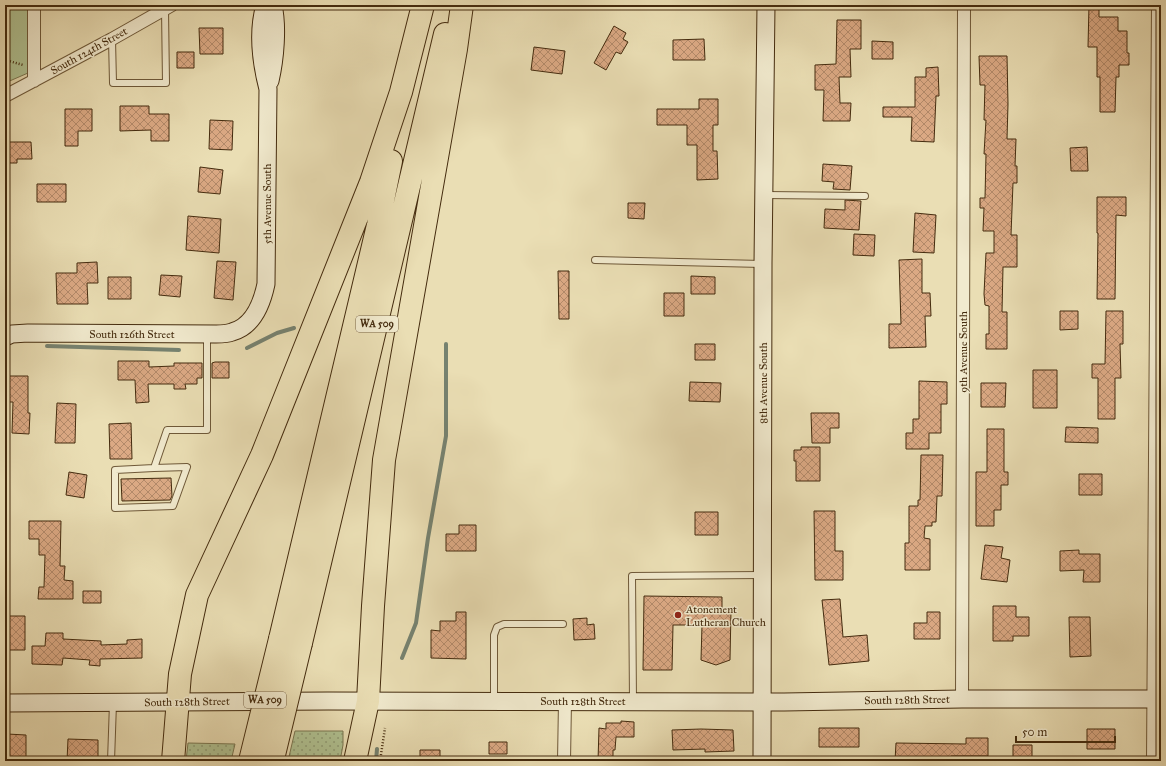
<svg xmlns="http://www.w3.org/2000/svg" width="1166" height="766" font-family="'IM FELL Great Primer',serif">
	<style>
		.grass { fill: url(#grass-dots); stroke: #7a7650 }
		.park { fill: #b0c292; stroke: #7a7650 }
		.lines { fill: none; stroke-linecap: round; stroke-linejoin: round }
		.stream { stroke: #768270; stroke-width: 4 }
		.building { fill: url(#building-cross-hatch); stroke: #442b0e }
		.lane-casing { stroke: #6e5838; stroke-width: 8 }
		.street-casing { stroke: #6e5838; stroke-width: 14 }
		.secondary-casing { stroke: #442b0e; stroke-width: 19 }
		.highway-casing { stroke: #442b0e; stroke-width: 24 }
		.path { stroke: #442b0e; stroke-width: 2.5; stroke-dasharray: 1 2; stroke-linecap: butt }
		.lane { stroke: #f1eace; stroke-width: 6 }
		.street { stroke: #f1eace; stroke-width: 12 }
		.secondary { stroke: #f1eace; stroke-width: 17 }
		.highway { stroke: #eadeb4; stroke-width: 22 }
		.highway-bridge-casing { stroke: #442b0e; stroke-width: 24; stroke-linecap: butt }
		.highway-bridge { stroke: #eadeb4; stroke-width: 22 }
		.poi-dot { fill: #8f2418; stroke: #f1eace; stroke-width: 1.5 }
		.labels { text-anchor: middle; dominant-baseline: central; stroke-width: 3; stroke-linejoin: round; paint-order: stroke }
		.shield { fill: #f1eace; stroke: #786448; stroke-width: 1 }
		.shield-label { font-size: 10px; font-weight: bold; fill: #442b0e }
		.street-label { font-size: 11px; fill: #442b0e; stroke: #f1eace }
		.poi-label { font-size: 11px; fill: #442b0e; stroke: #f1eace; text-anchor: start }
	</style>
	<defs>
		<pattern id="grass-dots" width="8" height="8" patternUnits="userSpaceOnUse"><rect width="8" height="8" fill="#b0c292"/><path d="M2 2h.1M6 6h.1" fill="none" stroke="#919e76" stroke-width="1.8" stroke-linecap="round"/></pattern>
		<pattern id="building-cross-hatch" width="8" height="8" patternUnits="userSpaceOnUse"><rect width="8" height="8" fill="#dba984"/><path d="M0 0l8 8M0 8l8-8" fill="none" stroke="#b38a6a"/></pattern>
	</defs>
	<rect width="100%" height="100%" fill="#eadeb4"/>
	<filter id="stains"><feTurbulence type="fractalNoise" baseFrequency=".005" numOctaves="4"/><feColorMatrix values="0 0 0 0 .2 0 0 0 0 .09 0 0 0 0 .02 0 0 0 .5 -.17"/></filter>
	<radialGradient id="worn" r=".72"><stop offset=".6" stop-color="#630" stop-opacity="0"/><stop offset="1" stop-color="#630" stop-opacity=".3"/></radialGradient>
	<path class="grass" d="M 295,731 L 343,731 L 343,745 L 340,761 L 288,761 Z
		M 188,743 L 235,744 L 231,761 L 186,761 Z"/>
	<path class="park" d="M 5,5 L 28,5 L 28,73 L 5,83 Z"/>
	<g class="lines">
		<path class="stream" d="M 47,346 L 179,350
			M 247,348 L 277,333 L 294,328
			M 402,658 L 416,623 L 428,538 L 446,436 L 446,344
			M 376,761 L 377,749"/>
	</g>
	<path class="building" d="M 1089,5 L 1099,5 L 1099,17 L 1118,17 L 1118,31 L 1127,31 L 1127,53 L 1129,53 L 1129,65 L 1119,65 L 1119,77 L 1116,77 L 1115,112 L 1100,112 L 1100,77 L 1097,77 L 1097,47 L 1088,47 Z
		M 837,20 L 861,20 L 861,49 L 850,49 L 851,77 L 839,77 L 840,103 L 851,103 L 850,121 L 823,121 L 824,90 L 815,90 L 815,65 L 836,64 Z
		M 614,26 L 626,33 L 623,39 L 628,42 L 621,54 L 616,52 L 606,70 L 594,63 Z
		M 199,28 L 223,28 L 223,54 L 200,54 Z
		M 704,39 L 705,60 L 673,60 L 673,40 Z
		M 872,41 L 893,42 L 893,59 L 872,59 Z
		M 534,47 L 565,51 L 562,74 L 531,70 Z
		M 177,52 L 194,52 L 194,68 L 177,68 Z
		M 979,56 L 1007,56 L 1008,104 L 1007,139 L 1016,139 L 1015,166 L 1017,166 L 1017,183 L 1013,183 L 1011,235 L 1017,235 L 1017,267 L 1003,267 L 1002,312 L 1007,312 L 1007,349 L 986,349 L 986,334 L 989,334 L 989,306 L 985,305 L 984,294 L 986,253 L 994,253 L 994,231 L 983,231 L 984,208 L 980,208 L 980,198 L 985,198 L 986,154 L 984,154 L 986,120 L 984,120 L 985,85 L 980,85 Z
		M 938,67 L 939,96 L 936,96 L 934,142 L 911,141 L 912,117 L 883,117 L 883,107 L 915,107 L 915,77 L 926,77 L 926,68 Z
		M 699,99 L 718,99 L 718,125 L 713,125 L 713,151 L 717,151 L 718,179 L 697,180 L 697,145 L 687,145 L 687,125 L 657,125 L 657,109 L 699,109 Z
		M 120,106 L 149,106 L 149,114 L 169,114 L 169,141 L 151,141 L 151,130 L 120,131 Z
		M 65,109 L 92,109 L 92,131 L 78,131 L 78,146 L 65,146 Z
		M 210,120 L 233,121 L 232,150 L 209,149 Z
		M 5,142 L 31,142 L 32,159 L 17,159 L 17,163 L 5,163 Z
		M 1087,147 L 1088,171 L 1071,171 L 1070,148 Z
		M 823,164 L 852,166 L 850,190 L 833,189 L 834,182 L 822,181 Z
		M 200,167 L 223,170 L 220,194 L 198,192 Z
		M 37,184 L 66,184 L 66,202 L 37,202 Z
		M 1097,197 L 1126,197 L 1126,216 L 1116,215 L 1115,299 L 1097,299 L 1098,233 L 1097,233 Z
		M 845,200 L 861,201 L 859,230 L 824,228 L 825,209 L 845,210 Z
		M 628,203 L 645,203 L 644,219 L 628,218 Z
		M 915,213 L 936,215 L 934,253 L 913,252 Z
		M 188,216 L 221,219 L 219,253 L 186,250 Z
		M 854,234 L 875,235 L 874,256 L 853,255 Z
		M 922,259 L 922,293 L 930,293 L 931,316 L 925,316 L 926,347 L 889,348 L 889,324 L 901,324 L 899,260 Z
		M 217,261 L 236,262 L 233,300 L 214,298 Z
		M 97,262 L 98,283 L 87,283 L 88,304 L 57,304 L 56,273 L 77,273 L 77,263 Z
		M 558,271 L 569,271 L 569,319 L 559,319 Z
		M 161,275 L 182,276 L 180,297 L 159,295 Z
		M 691,276 L 715,277 L 715,294 L 691,294 Z
		M 108,277 L 131,277 L 131,299 L 108,299 Z
		M 664,293 L 684,293 L 684,316 L 664,316 Z
		M 1060,311 L 1078,311 L 1078,329 L 1060,330 Z
		M 1106,311 L 1123,311 L 1123,344 L 1120,344 L 1121,378 L 1115,378 L 1115,419 L 1098,419 L 1098,378 L 1092,378 L 1092,364 L 1105,364 Z
		M 695,344 L 715,344 L 715,360 L 695,360 Z
		M 118,361 L 149,361 L 149,367 L 174,366 L 174,363 L 202,363 L 202,378 L 197,378 L 197,384 L 185,384 L 186,389 L 174,389 L 174,384 L 148,384 L 149,402 L 136,403 L 135,380 L 118,380 Z
		M 215,362 L 229,362 L 229,378 L 212,378 L 212,363 Z
		M 1033,370 L 1057,370 L 1057,408 L 1033,408 Z
		M 9,376 L 28,376 L 28,413 L 30,413 L 29,434 L 12,433 L 13,402 L 9,402 Z
		M 919,381 L 947,382 L 947,404 L 941,404 L 941,433 L 929,433 L 929,449 L 906,449 L 906,433 L 913,433 L 913,419 L 919,419 Z
		M 690,382 L 721,383 L 720,402 L 689,401 Z
		M 981,383 L 1006,383 L 1005,407 L 981,407 Z
		M 57,403 L 76,404 L 75,443 L 55,443 Z
		M 811,413 L 839,413 L 839,428 L 830,428 L 830,443 L 812,443 Z
		M 131,423 L 132,459 L 110,459 L 109,424 Z
		M 1066,427 L 1098,428 L 1098,443 L 1065,442 Z
		M 987,429 L 1004,429 L 1004,472 L 1008,472 L 1008,485 L 1001,485 L 1001,510 L 994,510 L 994,526 L 976,526 L 976,472 L 987,472 Z
		M 801,447 L 820,447 L 820,481 L 796,481 L 796,461 L 794,461 L 794,450 L 801,450 Z
		M 921,455 L 943,455 L 942,496 L 937,496 L 936,522 L 932,522 L 932,526 L 925,526 L 924,538 L 930,539 L 930,570 L 905,570 L 905,543 L 909,543 L 909,506 L 918,506 L 918,500 L 920,500 Z
		M 69,472 L 87,475 L 84,498 L 66,495 Z
		M 1079,474 L 1102,474 L 1102,495 L 1079,495 Z
		M 171,478 L 172,496 L 170,500 L 122,501 L 121,479 Z
		M 814,511 L 835,511 L 835,551 L 843,551 L 843,580 L 815,580 Z
		M 695,512 L 718,512 L 718,535 L 695,535 Z
		M 29,521 L 61,521 L 60,566 L 65,566 L 64,580 L 73,581 L 73,599 L 38,599 L 39,587 L 44,587 L 45,555 L 39,555 L 39,539 L 29,539 Z
		M 459,525 L 476,525 L 476,551 L 446,551 L 446,534 L 459,534 Z
		M 985,545 L 1003,547 L 1001,558 L 1010,560 L 1007,582 L 981,579 Z
		M 1079,550 L 1079,554 L 1100,554 L 1100,582 L 1083,582 L 1084,570 L 1060,571 L 1060,551 Z
		M 83,591 L 101,591 L 101,603 L 83,603 Z
		M 644,596 L 722,597 L 722,610 L 731,610 L 730,660 L 716,665 L 701,660 L 702,625 L 673,625 L 672,670 L 643,670 Z
		M 840,599 L 843,637 L 867,635 L 869,661 L 829,665 L 822,600 Z
		M 993,606 L 1016,606 L 1016,617 L 1029,617 L 1029,636 L 1013,636 L 1013,641 L 993,641 Z
		M 456,612 L 466,612 L 466,659 L 431,658 L 431,630 L 440,631 L 440,621 L 456,621 Z
		M 927,612 L 940,612 L 940,639 L 914,639 L 914,623 L 927,623 Z
		M 5,616 L 25,616 L 25,650 L 5,650 Z
		M 1069,617 L 1090,617 L 1091,656 L 1070,657 Z
		M 587,618 L 587,625 L 594,624 L 595,639 L 574,640 L 573,619 Z
		M 46,633 L 63,633 L 63,639 L 101,641 L 101,645 L 127,644 L 127,640 L 142,639 L 142,658 L 100,659 L 100,666 L 89,665 L 90,660 L 63,658 L 62,665 L 32,664 L 32,646 L 45,646 Z
		M 621,721 L 634,722 L 634,737 L 616,737 L 615,750 L 613,750 L 613,761 L 598,761 L 599,728 L 606,729 L 606,723 L 621,723 Z
		M 819,728 L 859,728 L 859,747 L 819,747 Z
		M 701,729 L 733,730 L 734,751 L 705,752 L 705,749 L 673,750 L 672,730 Z
		M 1087,729 L 1115,729 L 1115,749 L 1087,749 Z
		M 7,734 L 26,735 L 26,761 L 7,761 Z
		M 966,738 L 988,738 L 988,756 L 951,756 L 951,761 L 895,761 L 896,743 L 966,744 Z
		M 68,739 L 98,740 L 98,761 L 67,761 Z
		M 489,742 L 507,742 L 507,754 L 489,754 Z
		M 1013,745 L 1032,745 L 1032,761 L 1013,761 Z
		M 420,750 L 440,750 L 440,761 L 420,761 Z"/>
	<g class="lines">
		<g class="lane-casing">
			<path id="lane" d="M 112,39 L 113,83 L 166,83 L 165,9
				M 765,195 L 865,196
				M 595,260 L 762,264
				M 154,468 L 115,470 L 115,508 L 173,506 L 187,467 L 154,468 L 167,430 L 207,430 L 207,336
				M 494,700 L 494,635 L 497,627 L 504,624 L 563,624
				M 633,702 L 632,576 L 761,575
				M 111,761 L 113,703"/>
		</g>
		<g class="street-casing">
			<path id="street" d="M 34,81 L 34,5
				M 5,96 L 112,39 L 172,5
				M 962,699 L 964,5
				M 564,761 L 565,701
				M 1153,761 L 1158,5"/>
		</g>
		<g class="secondary-casing">
			<path id="secondary" d="M 270,81 C 275,59 278,27 273,5
				M 5,337 L 12,334 L 28,333 L 216,334 C 221,334 227,334 232,332 C 254,326 262,303 266,284 L 268,89 C 261,62 257,32 265,5
				M 5,703 L 328,701 L 784,702 L 962,699 L 1161,699
				M 762,761 L 763,264 L 766,5"/>
		</g>
		<g class="highway-casing">
			<path id="highway" d="M 280,639 L 378,225 L 391,161
				M 301,643 L 445,34
				M 173,761 L 180,674 L 197,595 L 262,455 L 371,182 L 401,92 L 423,5
				M 355,761 L 368,701 L 373,606 L 384,460 L 456,49 L 462,5"/>
		</g>
		<path class="path" d="M 5,58 L 9,61 L 23,65
			M 380,761 L 385,728"/>
		<use href="#lane" class="lane"/>
		<use href="#street" class="street"/>
		<use href="#secondary" class="secondary"/>
		<use href="#highway" class="highway"/>
		<g class="highway-bridge-casing">
			<path id="highway-bridge" d="M 273,759 L 301,643
				M 250,761 L 280,639"/>
		</g>
		<use href="#highway-bridge" class="highway-bridge"/>
	</g>
	<circle class="poi-dot" cx="678" cy="615" r="4"/>
	<g class="labels">
		<g class="shield">
			<rect x="356" y="316" width="42" height="16" rx="3"/>
			<rect x="244" y="692" width="42" height="16" rx="3"/>
		</g>
		<g class="shield-label">
			<text x="377" y="324">WA 509</text>
			<text x="265" y="700">WA 509</text>
		</g>
		<g class="street-label">
			<text transform="translate(89 51) rotate(-29)">South 124th Street</text>
			<text transform="translate(267 204) rotate(-90)">5th Avenue South</text>
			<text x="132" y="334">South 126th Street</text>
			<text transform="translate(963 352) rotate(-90)">9th Avenue South</text>
			<text transform="translate(763 383) rotate(-90)">8th Avenue South</text>
			<text transform="translate(907 700) rotate(-1)">South 128th Street</text>
			<text x="583" y="701">South 128th Street</text>
			<text transform="translate(187 702) rotate(-1)">South 128th Street</text>
		</g>
		<g class="poi-label">
			<text x="686" y="609">Atonement<tspan x="686" dy="13">Lutheran Church</tspan></text>
		</g>
	</g>
	<rect width="1166" height="766" fill="none" stroke="#eadeb4" stroke-width="20"/>
	<rect x="6" y="6" width="1154" height="754" fill="none" stroke="#442b0e" stroke-width="2"/>
	<rect x="10" y="10" width="1146" height="746" fill="none" stroke="#442b0e"/>
	<path d="M1016 736v6h99v-6" fill="none" stroke="#442b0e" stroke-width="2"/>
	<text x="1022" y="736" font-size="12" fill="#442b0e" stroke="#f1eace" stroke-width="3" paint-order="stroke">50 m</text>
	<rect width="100%" height="100%" filter="url(#stains)"/>
	<rect width="100%" height="100%" fill="url(#worn)"/>
</svg>
